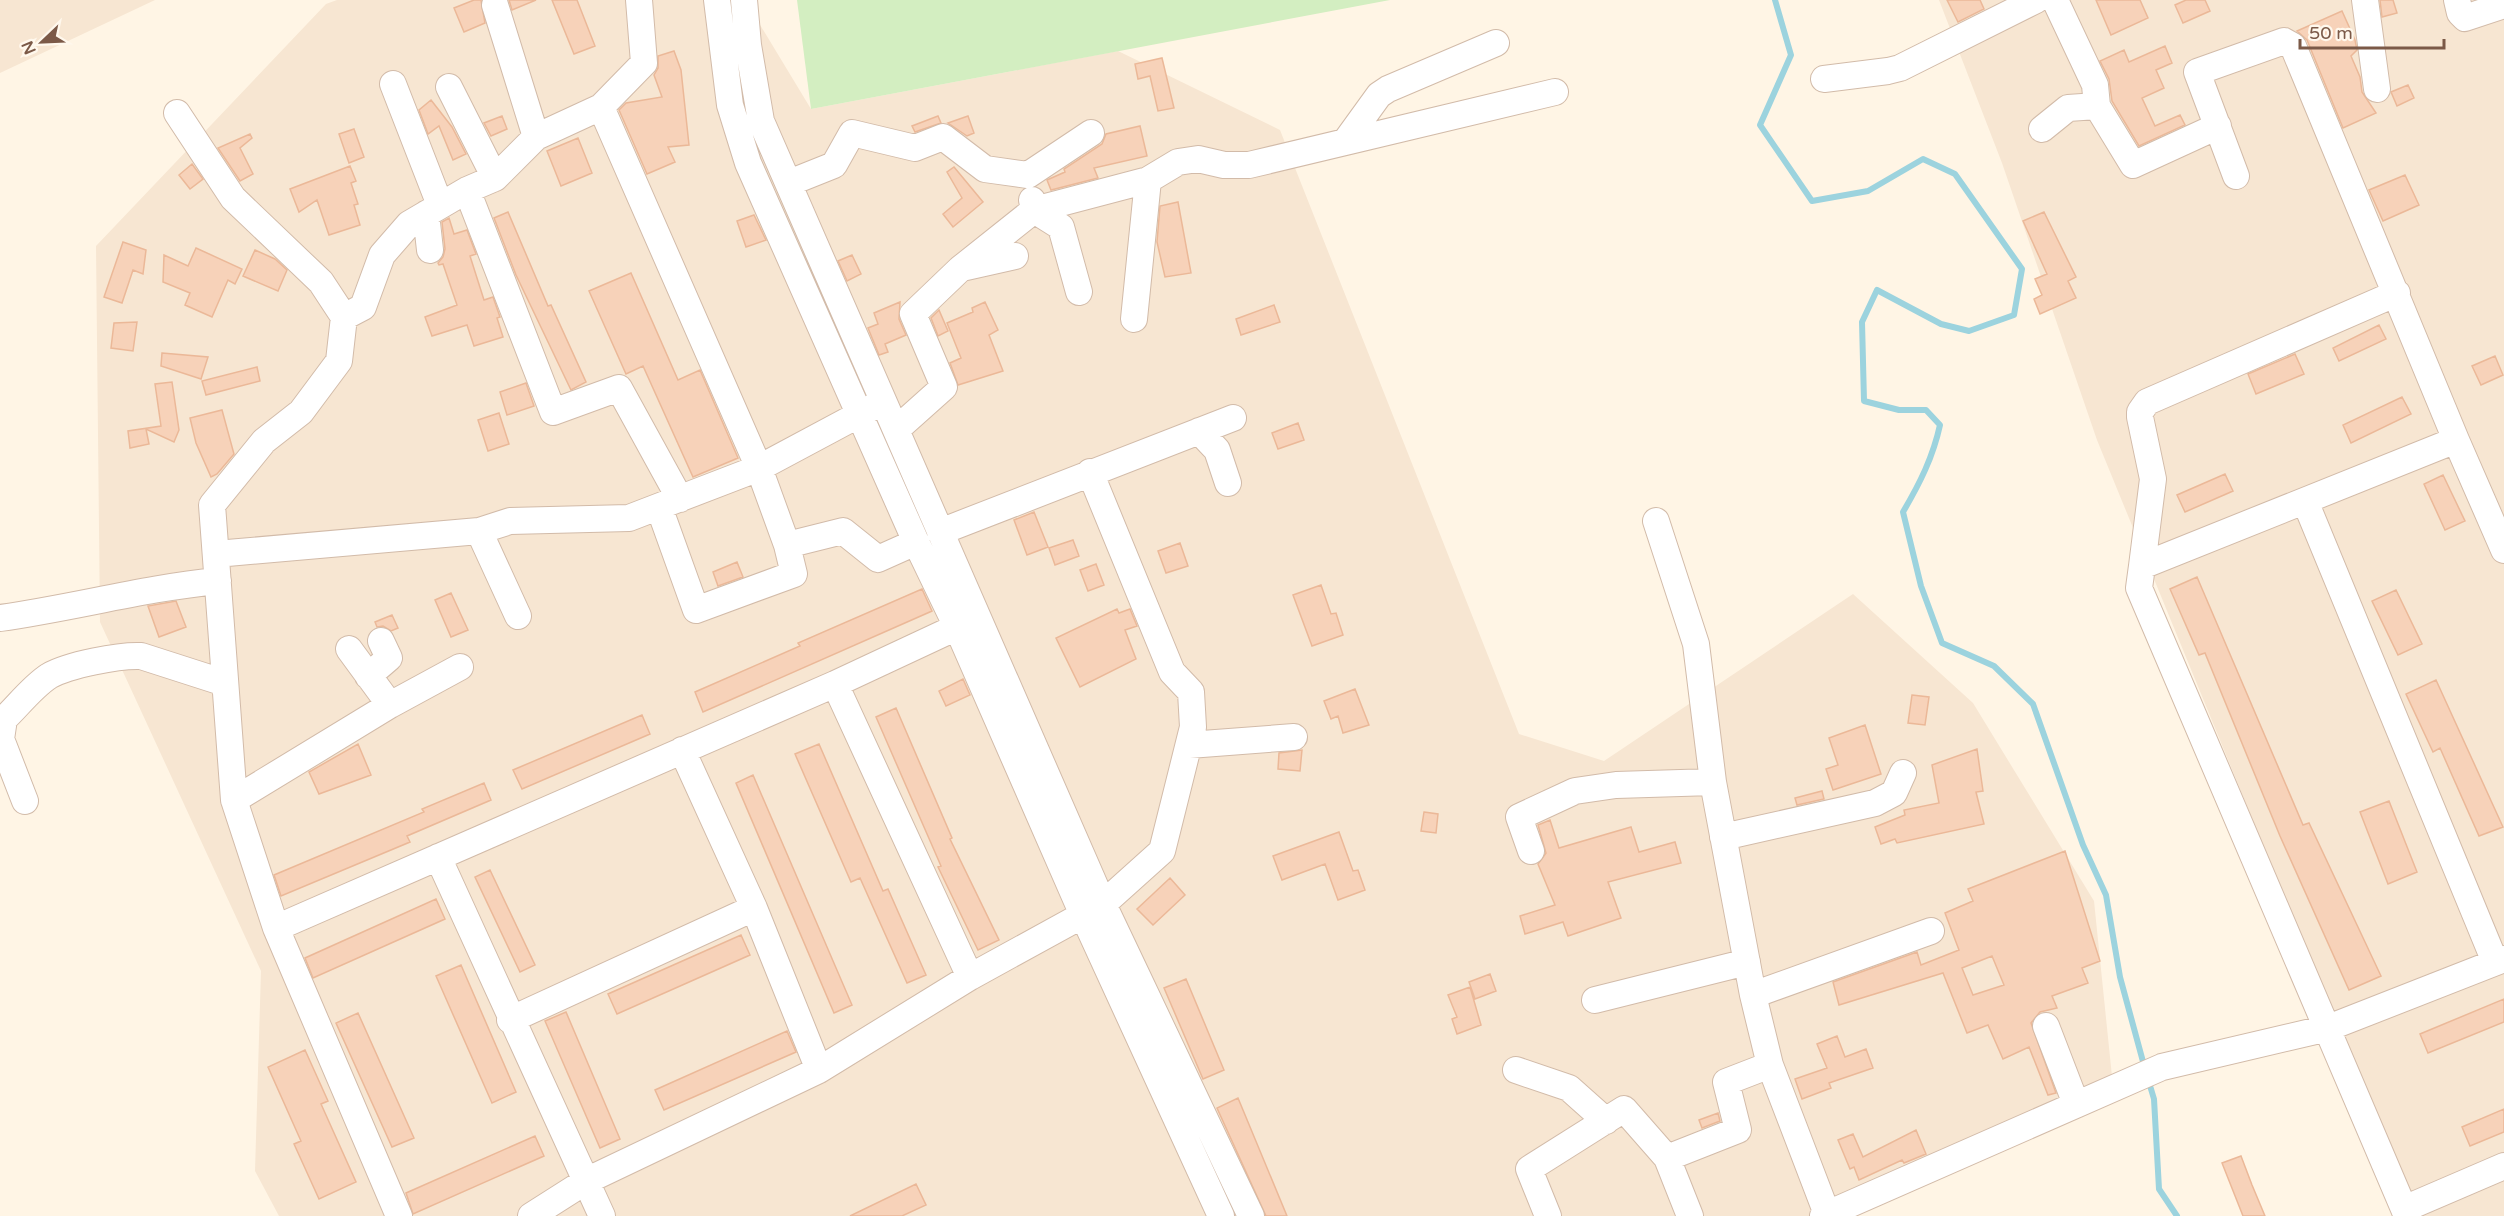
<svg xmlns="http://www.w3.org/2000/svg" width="2504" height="1216" font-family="'Varela Round',sans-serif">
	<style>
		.residential { fill: #f7e6d2 }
		.green { fill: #d3eec1 }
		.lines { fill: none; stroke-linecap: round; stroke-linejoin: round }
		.stream { stroke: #9cd3de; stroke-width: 6 }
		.building { fill: #f7d2b9; stroke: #ebb898; stroke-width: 1.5; fill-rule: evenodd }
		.minor-casing { stroke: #d2bba9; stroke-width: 28 }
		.minor { stroke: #fff; stroke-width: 26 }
	</style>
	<rect width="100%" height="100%" fill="#fff5e5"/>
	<path class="residential" d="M 0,0 L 155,0 L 0,73 Z
		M 337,0 L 745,0 L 811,109 L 1118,51 L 1280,130 L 1519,734 L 1604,761 L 1853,594 L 1973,703 L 2094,901 L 2114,1096 L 1849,1216 L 279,1216 L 255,1171 L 261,971 L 100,622 L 96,246 L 326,4 Z
		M 1939,0 L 2504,0 L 2504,1216 L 2415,1216 L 2097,440 L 2002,163 Z"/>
	<path class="green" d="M 797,0 L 1390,0 L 811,109 Z"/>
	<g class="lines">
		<path class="stream" d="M 1775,0 L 1791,55 L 1760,125 L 1812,201 L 1868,191 L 1923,159 L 1955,174 L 2022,269 L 2014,315 L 1969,331 L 1941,324 L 1877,290 L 1862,322 L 1864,401 L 1899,410 L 1926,410 L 1940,425 C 1933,457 1920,483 1903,512 L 1921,586 L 1942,643 L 1994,666 L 2033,704 L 2083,845 L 2106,895 L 2120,977 L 2145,1069
			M 2148,1079 L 2154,1099 L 2159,1189 L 2177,1216"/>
	</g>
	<path class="building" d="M 474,0 L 481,0 L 485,23 L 464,32 L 454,8 Z
		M 509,0 L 536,0 L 512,10 Z
		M 552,0 L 577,0 L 595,46 L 574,54 Z
		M 1947,0 L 1980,0 L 1984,9 L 1958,22 Z
		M 2096,0 L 2140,0 L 2148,18 L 2111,35 Z
		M 2186,0 L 2205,0 L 2210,11 L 2183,23 L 2175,5 Z
		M 2380,0 L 2393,0 L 2397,13 L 2382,17 Z
		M 2342,11 L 2355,40 L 2357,50 L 2351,56 L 2360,77 L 2362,92 L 2376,113 L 2343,128 L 2307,40 L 2297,31 Z
		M 2165,46 L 2172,63 L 2156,70 L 2164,88 L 2142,98 L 2155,126 L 2180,115 L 2185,125 L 2139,146 L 2112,101 L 2109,79 L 2100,61 L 2124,50 L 2129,62 Z
		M 674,51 L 681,70 L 689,145 L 668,147 L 675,162 L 647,174 L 619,110 L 626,103 L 662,97 L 654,75 L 658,68 L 658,56 Z
		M 1162,58 L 1174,108 L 1158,111 L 1150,76 L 1138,79 L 1135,64 Z
		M 2408,85 L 2414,98 L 2397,106 L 2391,92 Z
		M 431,100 L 452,127 L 466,154 L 453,160 L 439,126 L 428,134 L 419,110 Z
		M 502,116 L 507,129 L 491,136 L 484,123 Z
		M 938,116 L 941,123 L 915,132 L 912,126 Z
		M 968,116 L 974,133 L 967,136 L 948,123 Z
		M 1140,126 L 1147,156 L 1094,168 L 1098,178 L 1051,190 L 1047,180 L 1065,172 L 1064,169 L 1102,144 L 1106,134 Z
		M 354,129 L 364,157 L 349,163 L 339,134 Z
		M 250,134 L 252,138 L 240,148 L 253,174 L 240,181 L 218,148 Z
		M 578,138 L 592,173 L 561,186 L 547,151 Z
		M 192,164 L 203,179 L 190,189 L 179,175 Z
		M 350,166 L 356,181 L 351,183 L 358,204 L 354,205 L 360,225 L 329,235 L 317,200 L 299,212 L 290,189 Z
		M 954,167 L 983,202 L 953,227 L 943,214 L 962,198 L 947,172 Z
		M 2405,175 L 2419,205 L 2383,221 L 2369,190 Z
		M 1178,202 L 1191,273 L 1165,277 L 1157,242 L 1160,206 Z
		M 508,212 L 548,306 L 551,305 L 586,382 L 571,390 L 516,275 L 494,218 Z
		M 2044,212 L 2076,277 L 2068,281 L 2076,298 L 2040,314 L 2034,299 L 2042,295 L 2035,279 L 2047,274 L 2023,221 Z
		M 754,215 L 766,240 L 746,247 L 737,221 Z
		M 449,218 L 454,234 L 467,230 L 476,254 L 470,256 L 484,300 L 493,297 L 500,317 L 497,318 L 503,337 L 474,346 L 467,325 L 432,336 L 425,317 L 457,305 L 443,264 L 439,265 L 438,263 L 443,257 L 445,249 L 442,222 Z
		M 123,242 L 146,250 L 143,274 L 133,270 L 122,303 L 104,297 Z
		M 196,248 L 242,269 L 235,284 L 228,280 L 212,317 L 185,305 L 190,293 L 163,282 L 164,255 L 188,266 Z
		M 255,250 L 275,259 L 287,270 L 278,291 L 243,276 Z
		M 852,255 L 861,274 L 847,281 L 838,261 Z
		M 631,273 L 678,380 L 700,370 L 738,458 L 693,477 L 643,366 L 626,374 L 589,291 Z
		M 900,302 L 899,319 L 906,335 L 885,344 L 888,352 L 879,355 L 868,328 L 878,324 L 874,313 Z
		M 985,302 L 998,330 L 989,335 L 1003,371 L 958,385 L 950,363 L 961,358 L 947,323 L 973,312 L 972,308 Z
		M 1274,305 L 1280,322 L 1241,335 L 1236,319 Z
		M 939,310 L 948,331 L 938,336 L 931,318 Z
		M 137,322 L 133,351 L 111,348 L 114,323 Z
		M 2379,325 L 2386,339 L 2339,361 L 2333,348 Z
		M 162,353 L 208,357 L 201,379 L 161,366 Z
		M 2295,354 L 2304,374 L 2256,394 L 2248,374 Z
		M 2495,356 L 2503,375 L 2481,385 L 2472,366 Z
		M 257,367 L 260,381 L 206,395 L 202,381 Z
		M 172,382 L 179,430 L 174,442 L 146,429 L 149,444 L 130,448 L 128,431 L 161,426 L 155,384 Z
		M 526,383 L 534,406 L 507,415 L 500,392 Z
		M 2402,397 L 2411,414 L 2351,443 L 2343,425 Z
		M 222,410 L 234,454 L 217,474 L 211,477 L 196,443 L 190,418 Z
		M 499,413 L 509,444 L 488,451 L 478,420 Z
		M 1298,423 L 1304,440 L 1278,449 L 1272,433 Z
		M 2225,474 L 2233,491 L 2185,512 L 2177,495 Z
		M 2443,475 L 2465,521 L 2445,530 L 2424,484 Z
		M 1034,512 L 1048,547 L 1027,555 L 1014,520 Z
		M 1073,540 L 1079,556 L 1055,565 L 1049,548 Z
		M 1180,543 L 1188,566 L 1166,573 L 1158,551 Z
		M 737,562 L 743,577 L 718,586 L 713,572 Z
		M 1096,564 L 1104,585 L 1088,591 L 1080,570 Z
		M 2197,577 L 2303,825 L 2309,823 L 2381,976 L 2349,990 L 2280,836 L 2205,653 L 2199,655 L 2170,589 Z
		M 1321,585 L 1331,614 L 1336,613 L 1343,635 L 1312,646 L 1293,595 Z
		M 922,589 L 932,611 L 703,712 L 695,692 L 800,646 L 798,643 Z
		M 2396,590 L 2422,644 L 2398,655 L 2372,601 Z
		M 451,593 L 468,630 L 451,637 L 435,600 Z
		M 176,601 L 186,627 L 159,637 L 148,606 Z
		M 1117,609 L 1119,613 L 1130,609 L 1137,626 L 1125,630 L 1136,659 L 1080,687 L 1056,638 Z
		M 392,615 L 398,628 L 391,631 L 383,626 L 377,627 L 375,622 Z
		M 963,679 L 970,695 L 946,706 L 939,691 Z
		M 2436,680 L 2503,827 L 2479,836 L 2440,748 L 2433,752 L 2406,694 Z
		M 1355,689 L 1369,725 L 1343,733 L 1338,716 L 1331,719 L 1324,701 Z
		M 1912,695 L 1929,697 L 1925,725 L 1908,723 Z
		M 896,708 L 952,838 L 950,839 L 999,940 L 978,950 L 938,867 L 941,866 L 876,717 Z
		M 642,715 L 650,734 L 522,789 L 513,770 Z
		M 1865,725 L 1881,774 L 1833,790 L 1826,769 L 1838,765 L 1829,738 Z
		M 358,744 L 371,775 L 319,794 L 309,772 Z
		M 819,744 L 883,891 L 888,889 L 926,975 L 907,983 L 860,878 L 851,882 L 795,754 Z
		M 1977,749 L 1983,791 L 1976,792 L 1984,824 L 1897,843 L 1895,839 L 1881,844 L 1875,827 L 1905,815 L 1904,810 L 1939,803 L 1932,765 Z
		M 1302,750 L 1300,771 L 1278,769 L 1279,753 Z
		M 753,775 L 852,1005 L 834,1013 L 736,783 Z
		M 484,783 L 491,800 L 407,836 L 410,842 L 281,896 L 274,875 L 424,812 L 422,809 Z
		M 1822,791 L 1824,799 L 1797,805 L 1795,798 Z
		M 2389,801 L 2417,872 L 2388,884 L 2360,812 Z
		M 1424,812 L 1438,814 L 1436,833 L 1421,831 Z
		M 1550,820 L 1559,848 L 1631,827 L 1639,852 L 1675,842 L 1681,863 L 1608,882 L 1621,918 L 1568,936 L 1563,922 L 1525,934 L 1520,916 L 1555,905 L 1538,864 L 1546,853 L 1538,825 Z
		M 1339,832 L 1353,871 L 1358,870 L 1365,890 L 1338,900 L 1325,864 L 1282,880 L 1273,856 Z
		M 2065,851 L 2100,961 L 2082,968 L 2088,983 L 2052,996 L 2057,1008 L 2040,1012 L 2031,1023 L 2056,1093 L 2048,1095 L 2029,1047 L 2003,1059 L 1988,1025 L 1967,1033 L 1943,973 L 1839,1005 L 1833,982 L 1917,952 L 1921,965 L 1959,950 L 1945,913 L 1973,901 L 1968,889 ZM 1992,956 L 2004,985 L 1973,995 L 1962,968 Z
		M 490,870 L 535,965 L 520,972 L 475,877 Z
		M 1170,878 L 1185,895 L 1153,925 L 1137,909 Z
		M 436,899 L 445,919 L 313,978 L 305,958 Z
		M 741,935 L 750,955 L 617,1014 L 608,994 Z
		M 461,965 L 516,1092 L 492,1103 L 436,976 Z
		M 1490,974 L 1496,991 L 1475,999 L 1469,982 Z
		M 1186,979 L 1224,1070 L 1203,1079 L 1164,988 Z
		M 1470,987 L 1481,1025 L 1457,1034 L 1452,1019 L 1457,1017 L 1448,995 Z
		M 2504,999 L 2504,1022 L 2428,1053 L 2420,1034 Z
		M 566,1012 L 620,1139 L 600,1148 L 545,1021 Z
		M 358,1013 L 414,1138 L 392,1147 L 336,1023 Z
		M 787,1031 L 796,1052 L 664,1110 L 655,1090 Z
		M 1837,1036 L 1845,1057 L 1866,1049 L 1873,1068 L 1829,1083 L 1831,1088 L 1802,1099 L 1795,1079 L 1827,1068 L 1817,1044 Z
		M 305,1050 L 328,1101 L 321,1104 L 356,1182 L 319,1199 L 294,1144 L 301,1141 L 268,1067 Z
		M 1238,1098 L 1287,1216 L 1266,1216 L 1217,1108 Z
		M 2504,1109 L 2504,1132 L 2470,1146 L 2462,1127 Z
		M 1718,1113 L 1720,1121 L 1702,1128 L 1699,1120 Z
		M 1916,1130 L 1926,1154 L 1904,1163 L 1902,1160 L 1859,1180 L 1854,1167 L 1850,1169 L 1838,1140 L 1853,1134 L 1863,1157 Z
		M 535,1136 L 544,1156 L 413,1214 L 406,1193 Z
		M 2241,1156 L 2252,1185 L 2265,1216 L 2243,1216 L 2222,1163 Z
		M 916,1184 L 926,1205 L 902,1216 L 850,1216 Z"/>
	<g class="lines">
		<g class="minor-casing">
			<path id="minor" d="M 717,0 L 730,105 L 748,163 L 916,542 L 957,627 L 1083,915 L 1221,1216
				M 744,0 L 748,45 L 761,121 L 1103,904 L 1251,1216
				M 2055,0 L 2095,85 L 2097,106 L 2133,165 L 2218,126
				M 2365,0 L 2377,89
				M 2457,0 L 2460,13 L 2465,18 L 2504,5
				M 495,5 L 536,137
				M 1824,79 L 1888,71 L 1900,68 L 2036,0
				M 393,84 L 440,205
				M 449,87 L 495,178
				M 601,107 L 759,468 L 787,545 L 794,574 L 696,610 L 659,507
				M 177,113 L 233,198 L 321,282 L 344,317
				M 2042,129 L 2068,108 L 2097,106
				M 1345,142 L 1379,95 L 1388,89 L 1496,43
				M 2236,176 L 2197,72 L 2284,41 L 2293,46 L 2456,440 L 2504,550
				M 789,183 L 834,165 L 852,133 L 915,148 L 943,137 L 985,169 L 1028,175 L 1091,133
				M 467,190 L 553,412 L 619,388 L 680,499
				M 1032,200 L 1034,210 L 1061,227 L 1079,292
				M 426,214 L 430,250
				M 966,267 L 1015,256
				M 1134,319 L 1148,180
				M 897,429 L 944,387 L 913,314 L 960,269 L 1034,210 L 1148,180 L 1178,162 L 1198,159 L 1224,165 L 1249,165 L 1555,92
				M 1199,431 L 1217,450 L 1228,483
				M 2305,501 L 2495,962
				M 1656,521 L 1696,644 L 1713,782
				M 479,531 L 518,616
				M 940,532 L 1233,418
				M 787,545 L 843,531 L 878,559 L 916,542
				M 216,554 L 479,531 L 510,521 L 629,518 L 759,468 L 875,406
				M 2142,566 L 2153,479 L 2140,417 L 2140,412 L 2147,402 L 2397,293
				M 0,618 C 73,608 144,588 218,581
				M 349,649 L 390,705
				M 368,676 L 389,658 L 381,641
				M 835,684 L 970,977
				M 1189,745 L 1294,737
				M 682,750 L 754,908 L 819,1070
				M 234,800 L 390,705 L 460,667
				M 25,801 L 1,739 L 4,719 C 18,706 32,687 49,676 C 68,665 119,655 141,656 L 225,683
				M 1723,837 L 1875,803 L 1894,793 L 1903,773
				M 1531,851 L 1519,817 L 1575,791 L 1616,785 L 1713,782 L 1753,995 L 1770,1065 L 1827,1214
				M 438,857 L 602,1216
				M 276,928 L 835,684 L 957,627
				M 1753,995 L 1931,931
				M 1595,1000 L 1747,962
				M 510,1020 L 754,908
				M 2046,1026 L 2076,1104
				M 1516,1070 L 1569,1088 L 1606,1121
				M 1667,1158 L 1738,1130 L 1726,1082 L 1770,1065
				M 2404,1209 L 2504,1166
				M 399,1216 L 276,928 L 234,800 L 212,505 L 264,441 L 301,412 L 339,361 L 344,317 L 363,307 L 382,255 L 409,224 L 467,190 L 495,178 L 536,137 L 601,107 L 644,63 L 639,0
				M 531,1216 L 586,1181 L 819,1070 L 970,977 L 1103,904 L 1162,851 L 1193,727 L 1191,692 L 1172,672 L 1090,472
				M 1548,1216 L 1529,1169 L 1624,1109 L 1667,1158 L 1690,1216
				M 1823,1216 L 2162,1067 L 2328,1028 L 2504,959
				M 2407,1216 L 2139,588 L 2142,566 L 2456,440"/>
		</g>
		<use href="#minor" class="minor"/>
	</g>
	<g transform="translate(42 42) rotate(247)" stroke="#fff8ed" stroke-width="4.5" paint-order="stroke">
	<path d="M0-4.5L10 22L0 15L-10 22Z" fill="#7b5947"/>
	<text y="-9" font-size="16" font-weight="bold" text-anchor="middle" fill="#7b5947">N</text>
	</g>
	<path d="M2300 39v9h144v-9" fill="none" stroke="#7b5947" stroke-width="3"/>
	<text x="2309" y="39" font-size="18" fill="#7b5947" stroke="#fff8ed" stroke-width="4.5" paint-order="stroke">50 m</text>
</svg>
